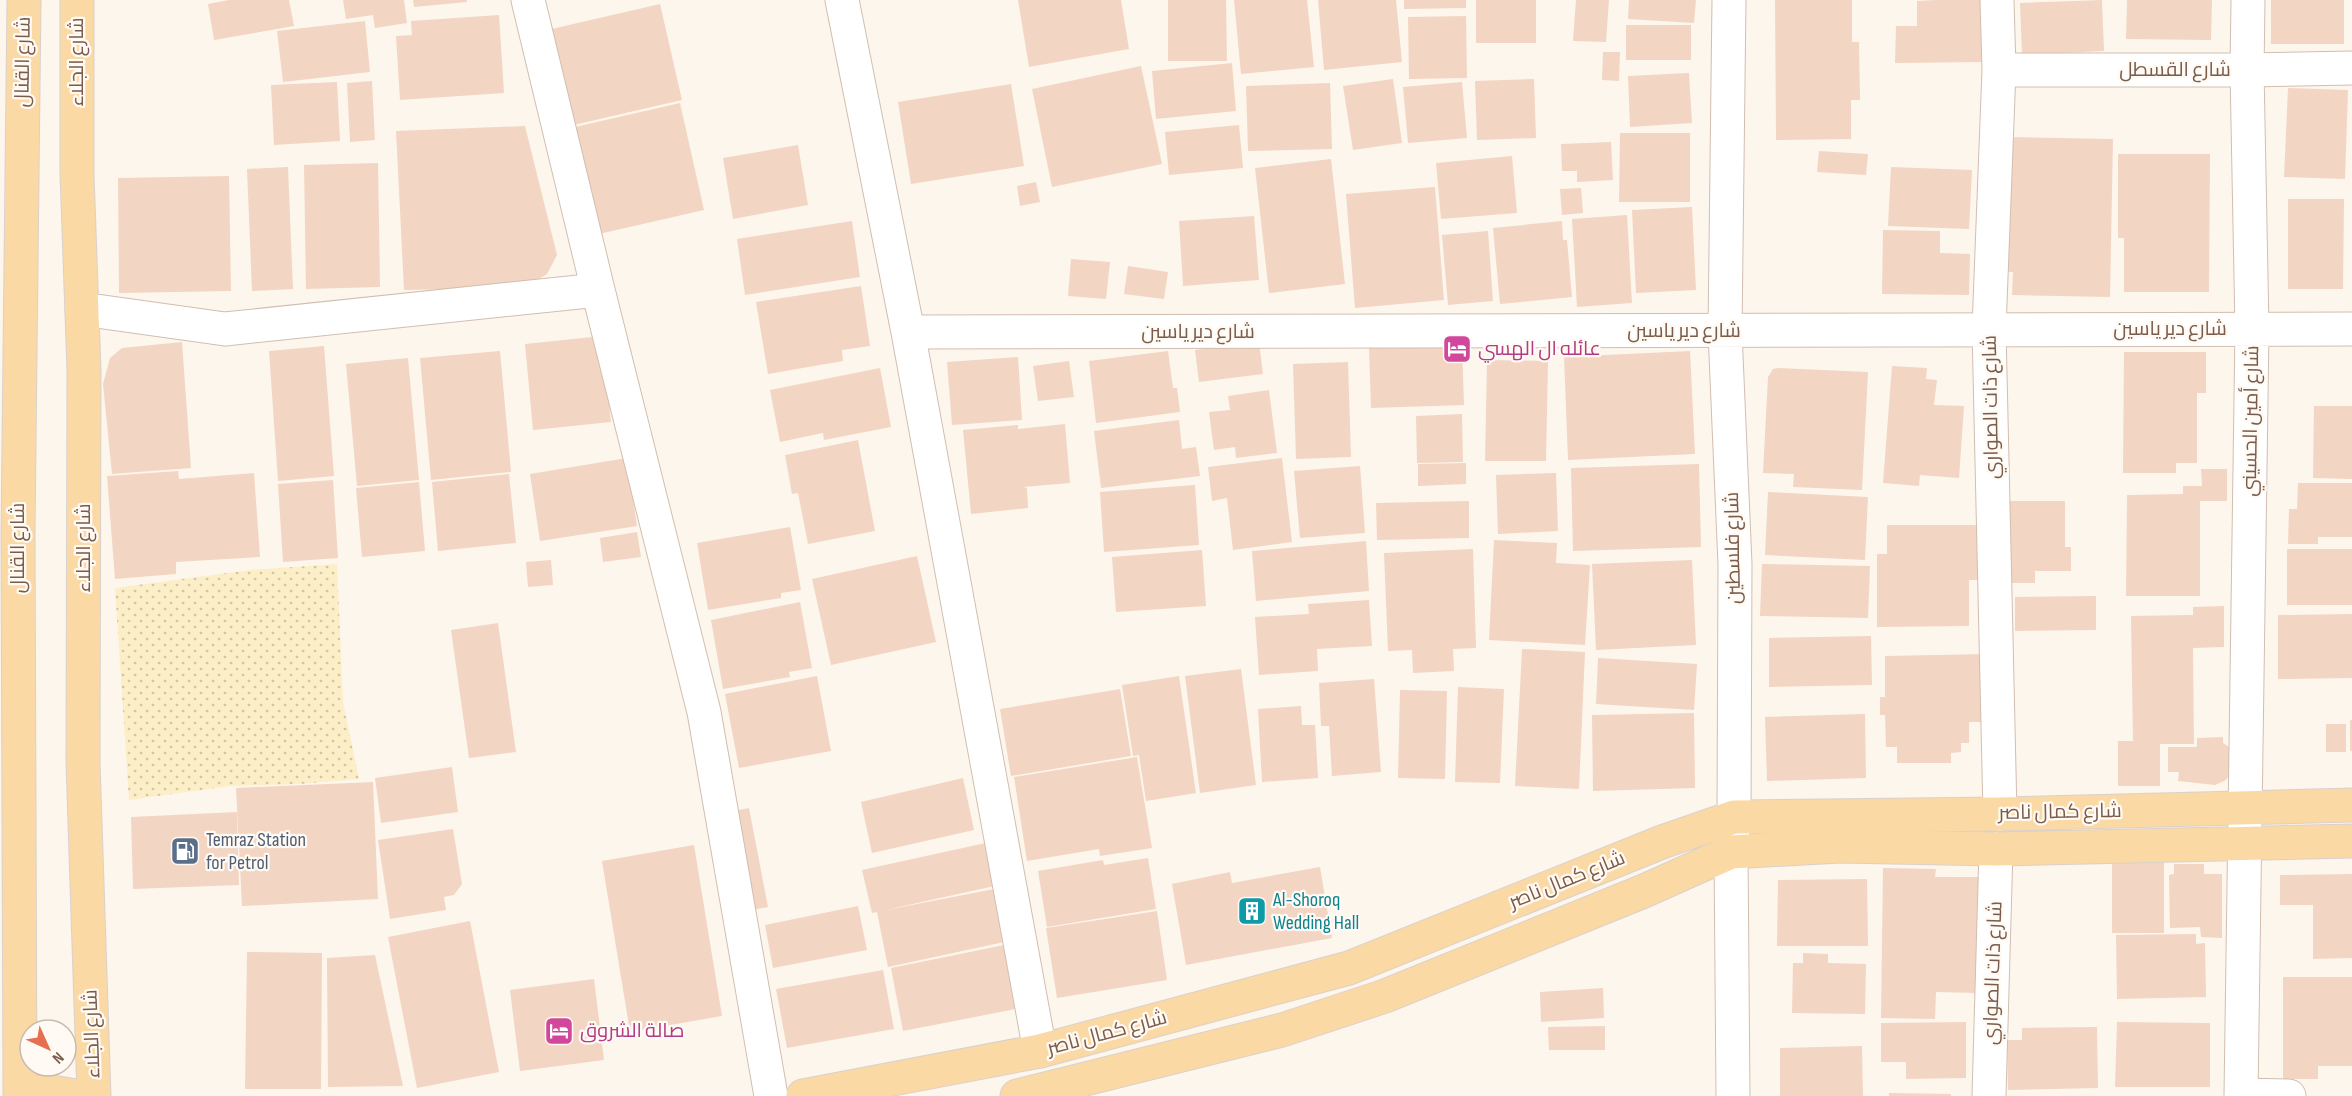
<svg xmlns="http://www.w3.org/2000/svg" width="2352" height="1096" font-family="'Sofia Sans Condensed',Cairo,sans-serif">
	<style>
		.sand { fill: url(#sand-dots) }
		.building { fill: #f3d5c3 }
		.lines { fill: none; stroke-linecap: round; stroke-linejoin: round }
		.minor-casing { stroke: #d1beb0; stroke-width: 35 }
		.major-casing { stroke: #dad1cd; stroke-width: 35 }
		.minor { stroke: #fff; stroke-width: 33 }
		.major { stroke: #fbd9a5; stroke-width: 33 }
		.labels { text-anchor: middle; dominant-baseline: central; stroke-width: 4.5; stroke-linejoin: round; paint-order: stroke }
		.street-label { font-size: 20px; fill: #7a5c4d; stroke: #fffaf3 }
		.hotel-label { font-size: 20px; fill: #b23c85; stroke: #fffaf3; text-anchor: start }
		.service-label { font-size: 20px; fill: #4e5e75; stroke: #fffaf3; text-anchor: start }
		.culture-label { font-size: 20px; fill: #0d838f; stroke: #fffaf3; text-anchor: start }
	</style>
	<defs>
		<pattern id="sand-dots" width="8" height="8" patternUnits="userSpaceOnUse" patternTransform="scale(1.5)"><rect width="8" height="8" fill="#fcefc7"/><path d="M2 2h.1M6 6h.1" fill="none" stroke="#d1c5a4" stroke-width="1.8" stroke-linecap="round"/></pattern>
	</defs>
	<rect width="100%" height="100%" fill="#fdf6ec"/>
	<path class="sand" d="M 337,564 L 343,702 L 359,779 L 299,784 L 230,786 L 129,800 L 115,588 L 250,570 Z"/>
	<path class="building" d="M 229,0 L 289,0 L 294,26 L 214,40 L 208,4 Z
		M 343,0 L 404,0 L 407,23 L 375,28 L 373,15 L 346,19 Z
		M 413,0 L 467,0 L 467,2 L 414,7 Z
		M 1018,0 L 1121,0 L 1129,49 L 1029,67 Z
		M 1168,0 L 1226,0 L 1227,61 L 1168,61 Z
		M 1234,0 L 1307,0 L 1314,67 L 1241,74 Z
		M 1318,0 L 1396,0 L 1402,62 L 1324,70 Z
		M 1404,0 L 1466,0 L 1466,8 L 1404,9 Z
		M 1476,0 L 1536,0 L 1536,43 L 1476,43 Z
		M 1576,0 L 1609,0 L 1606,42 L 1573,41 Z
		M 1629,0 L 1696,0 L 1694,23 L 1628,19 Z
		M 1775,0 L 1852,0 L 1852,42 L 1859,42 L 1860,100 L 1851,100 L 1851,139 L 1776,140 Z
		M 1937,0 L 1984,0 L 1984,62 L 1895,63 L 1896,26 L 1917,26 L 1917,1 Z
		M 2102,0 L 2104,51 L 2022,55 L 2020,3 Z
		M 2127,0 L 2212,0 L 2211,40 L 2126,39 Z
		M 2271,0 L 2344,0 L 2344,44 L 2271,44 Z
		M 660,4 L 682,100 L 565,127 L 543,31 Z
		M 499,15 L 504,93 L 400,100 L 396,36 L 412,35 L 411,21 Z
		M 1466,16 L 1467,78 L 1409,79 L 1408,17 Z
		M 365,21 L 370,72 L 283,82 L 277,31 Z
		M 1626,25 L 1691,25 L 1691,60 L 1626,60 Z
		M 1603,52 L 1620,52 L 1619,81 L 1602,80 Z
		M 1232,63 L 1236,111 L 1156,119 L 1152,71 Z
		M 1141,66 L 1162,164 L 1052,187 L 1032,89 Z
		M 1689,73 L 1692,123 L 1630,127 L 1628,76 Z
		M 1393,79 L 1402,143 L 1353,150 L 1343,86 Z
		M 1534,79 L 1536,138 L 1477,140 L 1475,81 Z
		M 372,81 L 375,140 L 350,142 L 347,83 Z
		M 337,82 L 340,141 L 274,145 L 271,85 Z
		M 1462,82 L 1467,138 L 1408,143 L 1403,87 Z
		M 1330,83 L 1332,149 L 1248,151 L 1246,86 Z
		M 1011,84 L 1024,166 L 911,184 L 898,102 Z
		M 2288,88 L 2348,90 L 2345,179 L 2284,177 Z
		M 680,103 L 704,210 L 599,234 L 575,127 Z
		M 1239,125 L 1243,168 L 1169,175 L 1165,132 Z
		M 525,126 L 557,255 L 547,274 L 524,288 L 404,290 L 396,131 Z
		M 1620,133 L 1690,133 L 1690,202 L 1619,202 Z
		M 2006,137 L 2113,139 L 2110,297 L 2012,295 L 2013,272 L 2003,272 Z
		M 1611,142 L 1613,180 L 1577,182 L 1577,171 L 1562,171 L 1561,144 Z
		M 798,145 L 808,205 L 733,219 L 723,158 Z
		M 1819,151 L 1868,154 L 1866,175 L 1817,172 Z
		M 2118,154 L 2210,154 L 2209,292 L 2124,292 L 2124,238 L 2118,238 Z
		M 1512,156 L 1517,213 L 1441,219 L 1436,163 Z
		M 1331,159 L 1345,284 L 1269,293 L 1255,168 Z
		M 378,163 L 380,287 L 306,289 L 304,165 Z
		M 288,167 L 293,289 L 252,291 L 247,169 Z
		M 1891,167 L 1972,170 L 1969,229 L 1888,226 Z
		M 229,176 L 231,291 L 119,293 L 118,178 Z
		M 1036,182 L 1040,202 L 1020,206 L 1017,186 Z
		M 1435,187 L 1444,300 L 1355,308 L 1346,194 Z
		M 1581,188 L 1583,213 L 1562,215 L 1560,189 Z
		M 2288,199 L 2344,199 L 2343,289 L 2288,289 Z
		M 1692,207 L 1696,290 L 1636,293 L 1632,210 Z
		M 1627,215 L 1632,303 L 1577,307 L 1572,219 Z
		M 1254,216 L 1259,280 L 1183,286 L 1179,221 Z
		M 852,221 L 860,277 L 745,295 L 737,239 Z
		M 1562,221 L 1563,240 L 1567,240 L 1572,297 L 1500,304 L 1493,228 Z
		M 1883,230 L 1940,231 L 1940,253 L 1970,254 L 1969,295 L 1882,294 Z
		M 1488,231 L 1493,301 L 1448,305 L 1442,235 Z
		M 1071,259 L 1110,262 L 1106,299 L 1068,296 Z
		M 1128,266 L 1168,272 L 1164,299 L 1124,294 Z
		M 861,286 L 870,346 L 842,350 L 843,361 L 768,374 L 756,302 Z
		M 602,336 L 611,422 L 533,430 L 525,344 Z
		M 182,342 L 191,468 L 112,474 L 103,384 L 110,358 L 122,348 Z
		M 1259,342 L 1263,374 L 1199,382 L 1195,350 Z
		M 1462,345 L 1464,405 L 1371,408 L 1369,348 Z
		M 324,346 L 334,476 L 278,481 L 269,351 Z
		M 500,351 L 511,472 L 431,480 L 420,358 Z
		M 1168,351 L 1173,388 L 1177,388 L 1180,412 L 1096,423 L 1089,361 Z
		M 1690,351 L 1695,454 L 1568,460 L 1564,357 Z
		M 2124,352 L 2206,352 L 2206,393 L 2197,393 L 2197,463 L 2176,463 L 2176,473 L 2123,473 Z
		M 1018,357 L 1022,420 L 952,425 L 947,362 Z
		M 408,358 L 419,480 L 357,486 L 346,364 Z
		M 1487,360 L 1548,361 L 1546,461 L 1485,461 Z
		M 1069,361 L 1074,397 L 1038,401 L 1033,366 Z
		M 1348,362 L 1351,457 L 1296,459 L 1293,364 Z
		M 1892,366 L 1927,368 L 1926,379 L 1937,380 L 1934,405 L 1964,406 L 1959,478 L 1920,475 L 1919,486 L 1883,483 Z
		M 880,368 L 891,427 L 824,440 L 823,433 L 780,442 L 770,390 Z
		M 1778,368 L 1868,372 L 1862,490 L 1793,487 L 1794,474 L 1763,473 L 1768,377 L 1773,369 Z
		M 1269,390 L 1277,453 L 1236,458 L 1235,447 L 1214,450 L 1209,412 L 1230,410 L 1228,396 Z
		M 2314,406 L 2352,406 L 2352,479 L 2313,478 Z
		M 1462,414 L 1463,462 L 1417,463 L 1416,416 Z
		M 1179,420 L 1182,449 L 1196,447 L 1200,476 L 1101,488 L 1094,431 Z
		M 1065,424 L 1070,483 L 1023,487 L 1027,488 L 1028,508 L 971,514 L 963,430 L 1018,425 L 1018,429 Z
		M 858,440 L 875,531 L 808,544 L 798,493 L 792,494 L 785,455 Z
		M 627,458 L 637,526 L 540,541 L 530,474 Z
		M 1282,458 L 1292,542 L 1233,550 L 1227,498 L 1212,501 L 1208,467 Z
		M 1466,463 L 1466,484 L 1418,486 L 1418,464 Z
		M 1699,464 L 1701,547 L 1573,551 L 1571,468 Z
		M 1360,466 L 1365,533 L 1300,538 L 1294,471 Z
		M 2201,469 L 2227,469 L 2227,501 L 2200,501 L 2200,596 L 2126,596 L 2127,495 L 2183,494 L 2183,486 L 2202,486 Z
		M 178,471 L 179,479 L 254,473 L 260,557 L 176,562 L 176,574 L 115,579 L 107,476 Z
		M 1556,473 L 1558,531 L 1498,534 L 1496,475 Z
		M 509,474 L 516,543 L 438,551 L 432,482 Z
		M 333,480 L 338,558 L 283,562 L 278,484 Z
		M 419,482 L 425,551 L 362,557 L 356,488 Z
		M 2298,483 L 2352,483 L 2352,537 L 2318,537 L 2318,544 L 2288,544 L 2289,509 L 2297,509 Z
		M 1195,485 L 1199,545 L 1104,552 L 1100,492 Z
		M 1768,492 L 1868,497 L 1865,560 L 1765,555 Z
		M 1469,501 L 1469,538 L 1377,540 L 1376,503 Z
		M 2010,501 L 2065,501 L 2065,547 L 2071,547 L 2071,571 L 2035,571 L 2035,583 L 2010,583 Z
		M 1887,525 L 1979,525 L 1979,580 L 1969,580 L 1969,626 L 1877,627 L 1877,554 L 1887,554 Z
		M 790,527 L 801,590 L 781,593 L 781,598 L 708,610 L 697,543 Z
		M 637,532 L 641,557 L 603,562 L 600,538 Z
		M 1494,540 L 1557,543 L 1556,563 L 1590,565 L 1585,645 L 1489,640 Z
		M 1366,541 L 1369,591 L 1256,601 L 1252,551 Z
		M 1473,549 L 1476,648 L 1453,649 L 1454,671 L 1413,673 L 1412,650 L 1388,651 L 1384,553 Z
		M 2287,549 L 2352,549 L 2352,605 L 2287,605 Z
		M 1202,550 L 1206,606 L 1116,612 L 1112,557 Z
		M 917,556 L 936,642 L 831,665 L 812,579 Z
		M 551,560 L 553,585 L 528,587 L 526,562 Z
		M 1692,560 L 1696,645 L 1596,650 L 1592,564 Z
		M 1762,564 L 1870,566 L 1868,618 L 1760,616 Z
		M 2096,596 L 2096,630 L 2015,631 L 2015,597 Z
		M 1369,600 L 1372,646 L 1317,649 L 1318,671 L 1259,675 L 1255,617 L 1309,614 L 1308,604 Z
		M 800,602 L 812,668 L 789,672 L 790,677 L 723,689 L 711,620 Z
		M 2224,606 L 2224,647 L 2193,648 L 2194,744 L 2160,744 L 2160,786 L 2118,786 L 2118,741 L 2133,741 L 2131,616 L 2193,615 L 2193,607 Z
		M 2352,614 L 2352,678 L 2278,679 L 2278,615 Z
		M 498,623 L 516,752 L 469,758 L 451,630 Z
		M 1871,636 L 1872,685 L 1769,687 L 1769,638 Z
		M 1522,649 L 1585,652 L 1579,789 L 1515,786 Z
		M 1987,654 L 1988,722 L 1969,722 L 1969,743 L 1961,743 L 1961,752 L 1951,753 L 1951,763 L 1897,763 L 1897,747 L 1886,747 L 1885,715 L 1880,715 L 1880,697 L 1885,697 L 1885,656 Z
		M 1598,658 L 1697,664 L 1694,710 L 1596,704 Z
		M 1241,669 L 1256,785 L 1200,793 L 1185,676 Z
		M 817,676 L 831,751 L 739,768 L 725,694 Z
		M 1179,676 L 1196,793 L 1146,801 L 1139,755 L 1133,756 L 1122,685 Z
		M 1374,679 L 1381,772 L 1332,776 L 1329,726 L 1321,726 L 1319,683 Z
		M 1458,687 L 1504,689 L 1500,783 L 1455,782 Z
		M 1120,689 L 1131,756 L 1011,776 L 1000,709 Z
		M 1400,690 L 1447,691 L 1445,779 L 1398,778 Z
		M 1301,706 L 1302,725 L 1315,725 L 1318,778 L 1262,782 L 1258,709 Z
		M 1694,713 L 1695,788 L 1593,791 L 1592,715 Z
		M 1865,714 L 1866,778 L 1767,781 L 1765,717 Z
		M 2350,720 L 2352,720 L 2352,751 L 2350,751 Z
		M 2326,724 L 2346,724 L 2346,752 L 2326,752 Z
		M 2223,737 L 2223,743 L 2229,747 L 2234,758 L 2233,770 L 2226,780 L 2215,785 L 2178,781 L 2179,772 L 2168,772 L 2168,747 L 2197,747 L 2197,738 Z
		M 1137,757 L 1152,848 L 1100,856 L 1099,849 L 1027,861 L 1014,777 Z
		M 452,767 L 458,812 L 381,823 L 375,778 Z
		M 963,778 L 974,830 L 872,853 L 861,802 Z
		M 373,782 L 378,899 L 242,906 L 236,788 Z
		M 749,808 L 768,907 L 753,910 L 734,811 Z
		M 237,812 L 239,885 L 133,889 L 131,817 Z
		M 453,829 L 462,884 L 454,895 L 444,897 L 446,910 L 390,919 L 378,840 Z
		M 990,842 L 999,885 L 881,911 L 999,888 L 1009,941 L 888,967 L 877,912 L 872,913 L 862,870 Z
		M 694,845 L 722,1016 L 630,1032 L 602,861 Z
		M 1148,858 L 1156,909 L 1047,927 L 1038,871 L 1103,860 L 1104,865 Z
		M 2112,862 L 2164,862 L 2164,933 L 2112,933 Z
		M 2174,864 L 2204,864 L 2204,874 L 2222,874 L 2222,938 L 2201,937 L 2200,927 L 2170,928 L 2169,875 L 2174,874 Z
		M 1320,867 L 1332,938 L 1186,965 L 1172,884 L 1230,872 L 1232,883 Z
		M 1883,868 L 1936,869 L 1935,877 L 1978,877 L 1976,993 L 1936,992 L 1935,1019 L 1881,1018 Z
		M 2352,874 L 2352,958 L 2313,959 L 2313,905 L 2280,905 L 2280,875 Z
		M 1867,879 L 1868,946 L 1777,946 L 1778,880 Z
		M 858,906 L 867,950 L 773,968 L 765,925 Z
		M 1157,911 L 1167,980 L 1057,998 L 1046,928 Z
		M 470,921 L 499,1072 L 417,1088 L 388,937 Z
		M 2196,934 L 2196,944 L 2205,943 L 2206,997 L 2117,999 L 2116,935 Z
		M 1009,944 L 1021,1008 L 903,1031 L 891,968 Z
		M 247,952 L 322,953 L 321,1089 L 245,1089 Z
		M 1803,953 L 1828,954 L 1828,963 L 1866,964 L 1865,1014 L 1792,1013 L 1793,963 L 1803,963 Z
		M 375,955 L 403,1086 L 328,1087 L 327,958 Z
		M 883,970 L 894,1029 L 787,1048 L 776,989 Z
		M 2283,977 L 2352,977 L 2352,1066 L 2318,1066 L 2318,1079 L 2283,1079 Z
		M 594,979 L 604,1060 L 520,1071 L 510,990 Z
		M 1603,988 L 1604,1018 L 1541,1022 L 1540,992 Z
		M 1966,1022 L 1966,1078 L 1906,1079 L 1906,1062 L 1881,1062 L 1881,1023 Z
		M 2117,1022 L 2210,1023 L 2210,1087 L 2115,1087 Z
		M 1605,1026 L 1605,1050 L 1549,1050 L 1548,1027 Z
		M 2097,1027 L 2098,1088 L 2008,1090 L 2007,1040 L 2022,1040 L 2022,1028 Z
		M 1862,1046 L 1863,1096 L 1780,1096 L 1780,1048 Z
		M 1889,1093 L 1951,1094 L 1951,1096 L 1889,1096 Z"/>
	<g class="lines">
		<g class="minor-casing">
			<path id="minor" d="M 528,0 L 598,290
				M 842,0 L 908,332 L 1040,1051
				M 1729,0 L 1725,332 L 1735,564 L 1734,817 L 1731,852 L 1733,1096
				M 1997,0 L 1999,70 L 1989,329 L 2000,814
				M 1999,70 L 2247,70 L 2352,68
				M 82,309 L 225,329 L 598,290 L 704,712 L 771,1096
				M 908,332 L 2352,329
				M 2241,1095 L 2289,1096
				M 1989,1096 L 1996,849
				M 2241,1096 L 2252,329 L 2247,70 L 2248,0"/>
		</g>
		<g class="major-casing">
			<path id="major" d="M 77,0 L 77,174 L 84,370 L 83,762 L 94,1096
				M 20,1096 L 18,532 L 24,0
				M 21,1096 L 46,1091 L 76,1096
				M 803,1096 L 1040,1051 L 1349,968 L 1662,842 L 1734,817 L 2000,814 L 2352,805
				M 1017,1096 L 1282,1030 L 1385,996 L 1644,891 L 1731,852 L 1840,846 L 1996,849 L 2352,841"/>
		</g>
		<use href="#minor" class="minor"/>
		<use href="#major" class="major"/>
	</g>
	<defs>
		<g id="hotel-square" transform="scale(1.5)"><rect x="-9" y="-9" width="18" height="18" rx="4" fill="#d1479c" stroke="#fffaf3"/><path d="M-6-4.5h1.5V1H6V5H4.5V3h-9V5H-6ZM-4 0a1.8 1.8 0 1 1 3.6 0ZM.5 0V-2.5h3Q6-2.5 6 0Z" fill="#fff"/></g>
		<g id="fuel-square" transform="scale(1.5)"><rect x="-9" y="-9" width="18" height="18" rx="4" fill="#5c6f8a" stroke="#fffaf3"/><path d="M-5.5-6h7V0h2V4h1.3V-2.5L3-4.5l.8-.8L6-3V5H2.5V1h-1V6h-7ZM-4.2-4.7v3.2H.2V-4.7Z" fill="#fff"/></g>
		<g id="building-square" transform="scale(1.5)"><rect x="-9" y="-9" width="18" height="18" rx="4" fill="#0f9aa8" stroke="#fffaf3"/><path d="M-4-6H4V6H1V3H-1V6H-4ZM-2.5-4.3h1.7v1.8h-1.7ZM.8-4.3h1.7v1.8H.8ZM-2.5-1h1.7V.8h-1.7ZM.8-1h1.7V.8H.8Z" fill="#fff"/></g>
	</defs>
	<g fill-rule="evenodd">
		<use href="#hotel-square" x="1457" y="349"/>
		<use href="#fuel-square" x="185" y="851"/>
		<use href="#building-square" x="1252" y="911"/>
		<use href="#hotel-square" x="559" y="1031"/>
	</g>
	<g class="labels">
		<g class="street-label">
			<text transform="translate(23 62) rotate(-89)">شارع القنال</text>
			<text transform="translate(77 62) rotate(-90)">شارع الجلاء</text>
			<text x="2175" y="70">شارع القسطل</text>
			<text x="2170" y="329">شارع دير ياسين</text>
			<text x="1684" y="331">شارع دير ياسين</text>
			<text x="1198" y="332">شارع دير ياسين</text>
			<text transform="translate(1991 407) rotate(-91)">شارع ذات الصواري</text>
			<text transform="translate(2251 421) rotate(-89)">شارع أمين الحسيني</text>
			<text transform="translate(18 548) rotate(-90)">شارع القنال</text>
			<text transform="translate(84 548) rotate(-90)">شارع الجلاء</text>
			<text transform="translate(1733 548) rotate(-91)">شارع فلسطين</text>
			<text transform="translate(2060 812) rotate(-1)">شارع كمال ناصر</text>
			<text transform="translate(1567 880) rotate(-22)">شارع كمال ناصر</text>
			<text transform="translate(1993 973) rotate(-88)">شارع ذات الصواري</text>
			<text transform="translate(1107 1033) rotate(-15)">شارع كمال ناصر</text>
			<text transform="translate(92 1034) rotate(-92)">شارع الجلاء</text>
		</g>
		<g class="hotel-label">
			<text x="1478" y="349">عائله ال الهسي</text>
			<text x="580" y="1031">صالة الشروق</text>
		</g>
		<g class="service-label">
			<text x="206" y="840">Temraz Station<tspan x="206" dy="23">for Petrol</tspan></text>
		</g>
		<g class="culture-label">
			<text x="1273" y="900">Al-Shoroq<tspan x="1273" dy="23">Wedding Hall</tspan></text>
		</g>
	</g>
	<g transform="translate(48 1048) rotate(135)"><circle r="28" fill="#fffaf3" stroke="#cabbb1" stroke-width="1.5"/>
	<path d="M0-4.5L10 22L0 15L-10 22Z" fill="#e76f51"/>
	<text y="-9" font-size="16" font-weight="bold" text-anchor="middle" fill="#7a5c4d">N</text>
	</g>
</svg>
